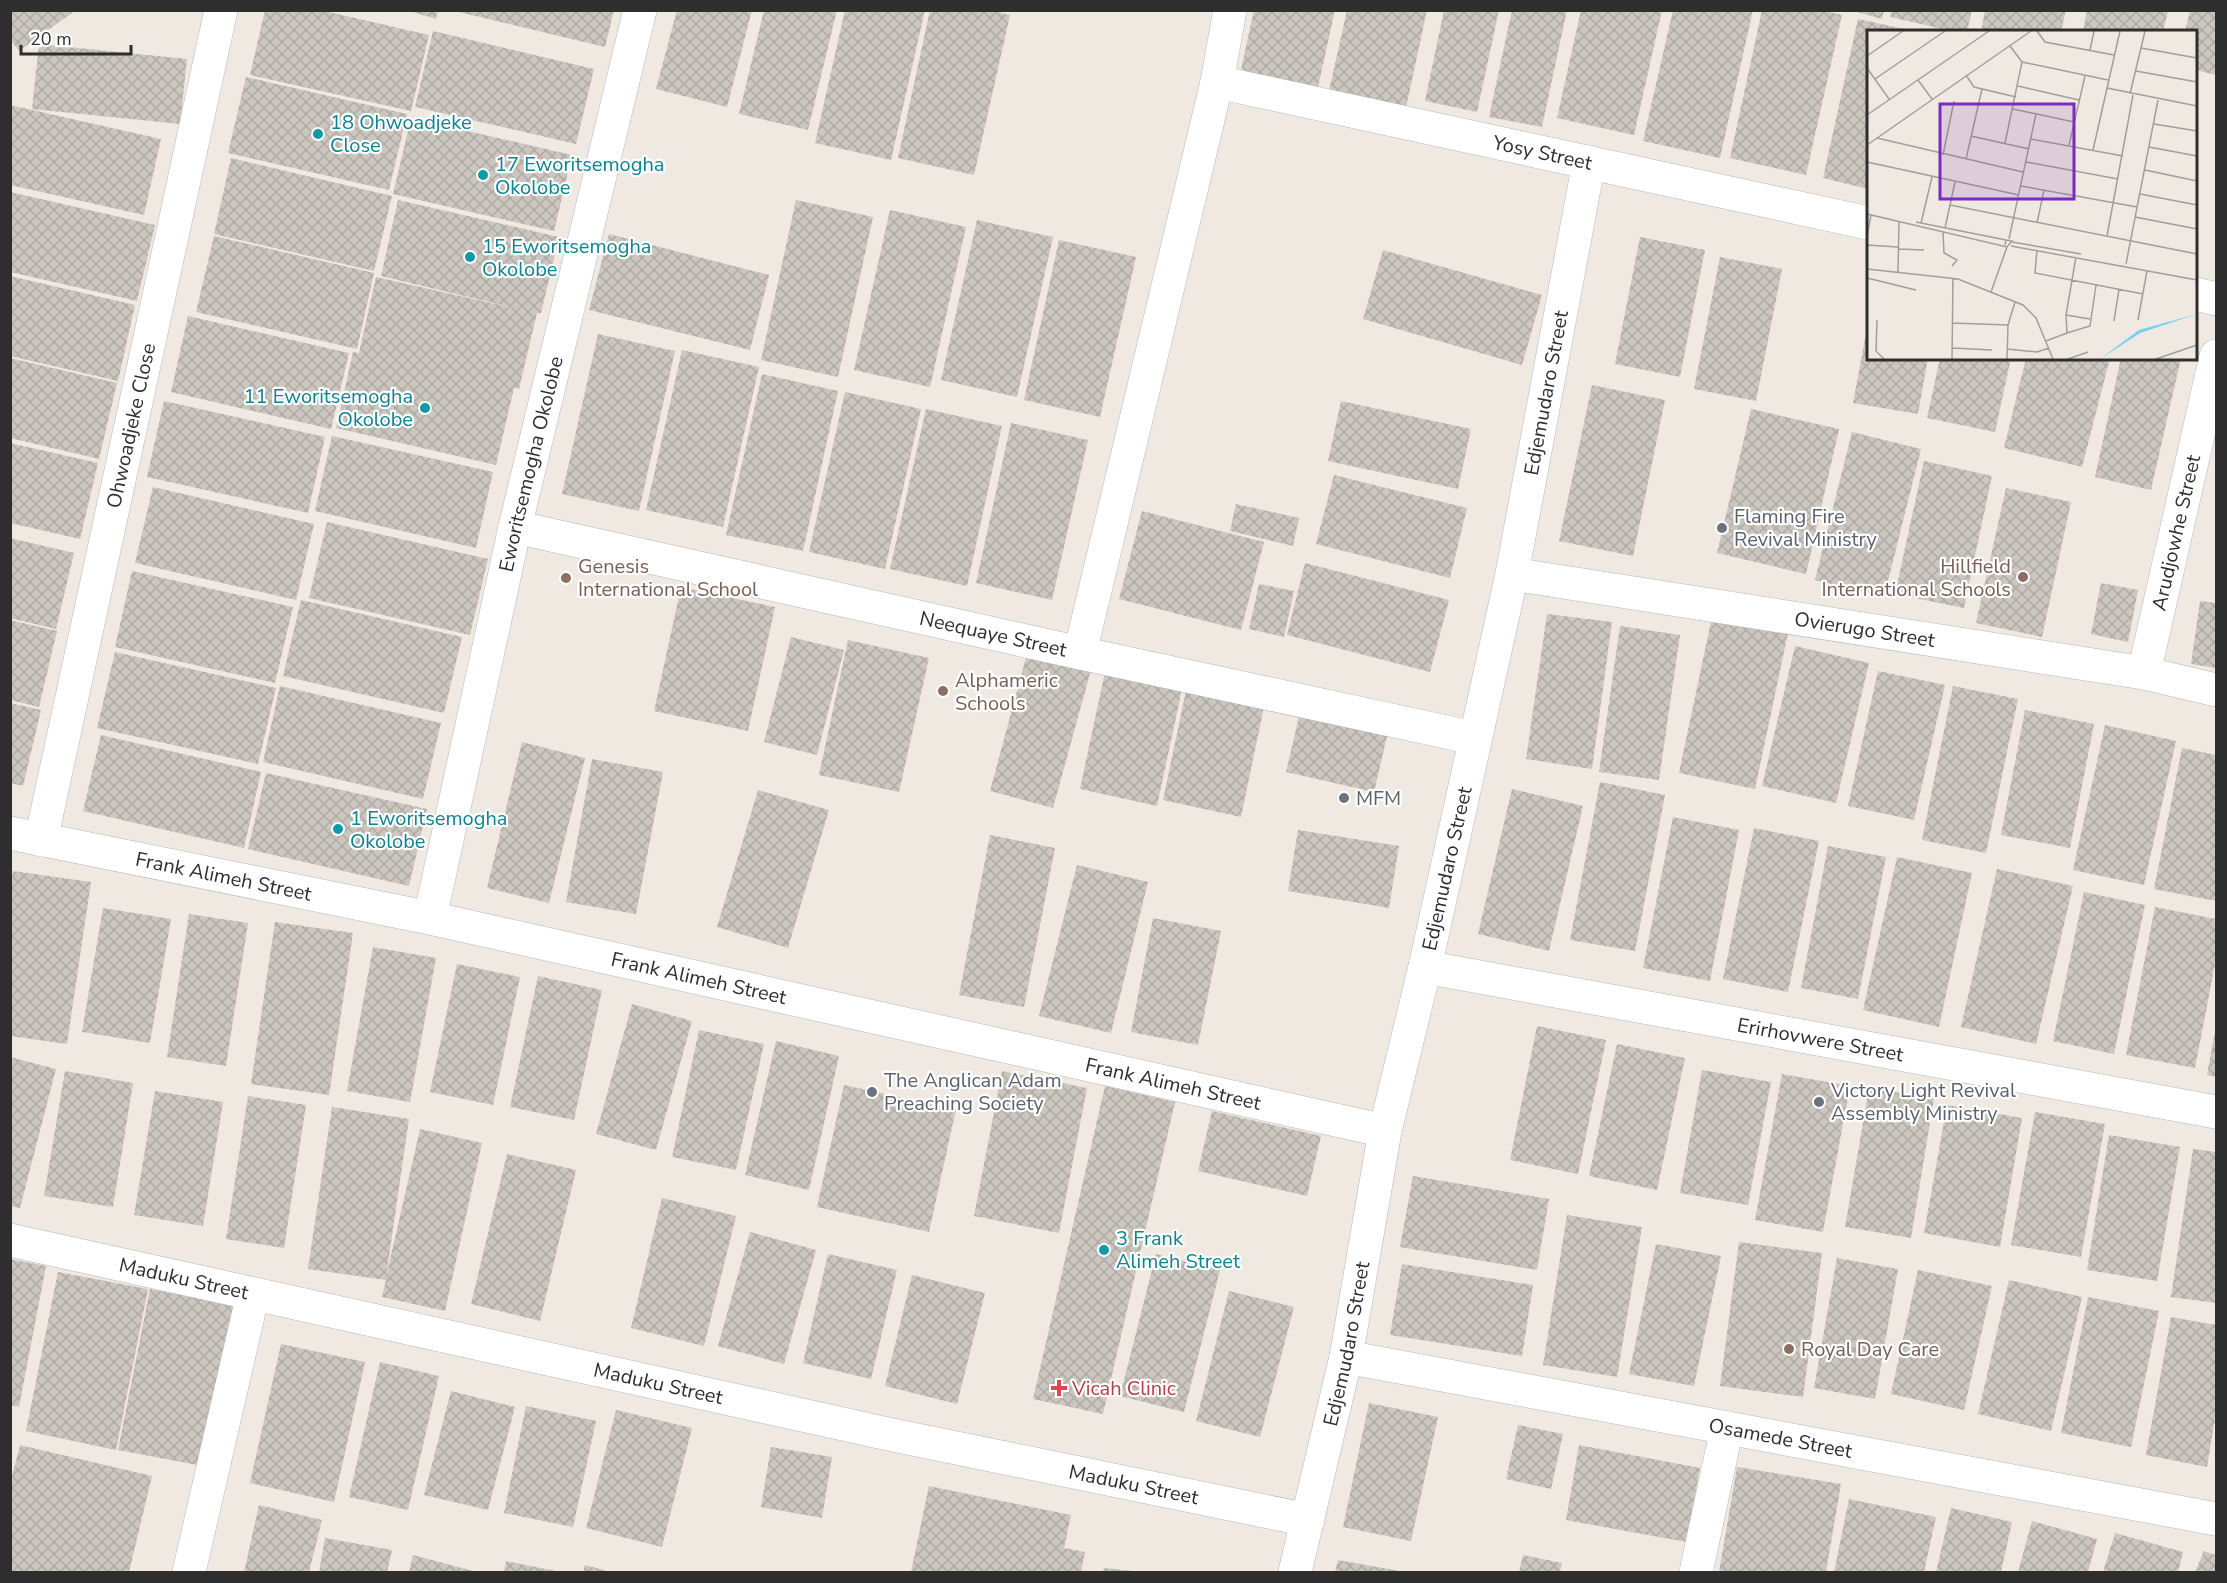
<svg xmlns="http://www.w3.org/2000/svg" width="2227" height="1583" font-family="'Nunito Sans',sans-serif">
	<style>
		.building { fill: url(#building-cross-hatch) }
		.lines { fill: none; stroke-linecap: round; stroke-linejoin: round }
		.minor-casing { stroke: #b4b7c1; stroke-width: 34 }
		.minor { stroke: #fff; stroke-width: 33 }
		.culture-dot { fill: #0f9aa8; stroke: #fff; stroke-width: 2 }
		.worship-dot { fill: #6b7280; stroke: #fff; stroke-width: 2 }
		.education-dot { fill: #8d6e63; stroke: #fff; stroke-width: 2 }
		.health-dot { fill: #e0444e; stroke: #fff; stroke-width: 2 }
		.labels { text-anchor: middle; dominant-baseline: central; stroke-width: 4.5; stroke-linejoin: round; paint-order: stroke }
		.culture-label { font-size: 20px; fill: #0d838f; stroke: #fff; text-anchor: start }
		.street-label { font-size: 20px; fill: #2e2e2e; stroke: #fff }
		.worship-label { font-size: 20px; fill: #5b616d; stroke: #fff; text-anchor: start }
		.education-label { font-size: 20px; fill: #785e54; stroke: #fff; text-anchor: start }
		.health-label { font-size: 20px; fill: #be3a42; stroke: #fff; text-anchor: start }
		.inset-road { fill: none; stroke: #a29e99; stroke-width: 1.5 }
		.view { fill: #7b2cbf; fill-opacity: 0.15; stroke: #7b2cbf; stroke-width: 3 }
		.inset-edge { fill: none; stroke: #2e2e2e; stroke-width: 3 }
	</style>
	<defs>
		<pattern id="building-cross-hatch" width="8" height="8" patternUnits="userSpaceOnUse" patternTransform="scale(1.5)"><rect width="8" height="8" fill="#cbc7bf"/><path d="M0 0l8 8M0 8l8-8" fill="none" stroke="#afaba4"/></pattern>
	</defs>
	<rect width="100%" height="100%" fill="#efe9e1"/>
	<path class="building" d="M 10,10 L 76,10 L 19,51 L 10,39 Z
		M 265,10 L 320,10 L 429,35 L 411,111 L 250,75 Z
		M 406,10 L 438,10 L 436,19 Z
		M 450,10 L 614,10 L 605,47 Z
		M 677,10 L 752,10 L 727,107 L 656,89 Z
		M 764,10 L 837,10 L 808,130 L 739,114 Z
		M 845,10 L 925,10 L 891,160 L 815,143 Z
		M 930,10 L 989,10 L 1010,15 L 974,175 L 898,158 Z
		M 1254,10 L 1335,10 L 1318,87 L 1241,70 Z
		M 1347,10 L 1427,10 L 1406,108 L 1329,91 Z
		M 1444,10 L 1499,10 L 1477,112 L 1425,101 Z
		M 1512,10 L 1567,10 L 1542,127 L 1489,117 Z
		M 1581,10 L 1662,10 L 1634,135 L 1557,118 Z
		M 1673,10 L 1753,10 L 1720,158 L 1643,141 Z
		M 1762,10 L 1821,10 L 1842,15 L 1806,175 L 1730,158 Z
		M 1850,10 L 1884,10 L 1882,19 Z
		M 1892,10 L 1972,10 L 1967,32 L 1956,32 L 1890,17 Z
		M 1985,10 L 2066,10 L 2061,32 L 1981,32 Z
		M 2087,10 L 2168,10 L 2163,32 L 2083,32 Z
		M 2190,10 L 2216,10 L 2216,75 L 2196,70 L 2196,32 L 2185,32 Z
		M 1858,19 L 1914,31 L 1868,32 L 1868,189 L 1823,178 Z
		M 433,31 L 594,69 L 576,144 L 415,107 Z
		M 39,44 L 187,59 L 180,124 L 32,109 Z
		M 246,77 L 407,114 L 389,190 L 228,153 Z
		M 10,105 L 161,139 L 144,215 L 10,185 Z
		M 411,118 L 572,155 L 554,231 L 393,194 Z
		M 231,158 L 392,196 L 374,271 L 214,234 Z
		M 10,192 L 155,225 L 137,301 L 10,272 Z
		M 398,200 L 559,237 L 541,313 L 537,313 L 519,389 L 514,388 L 496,465 L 336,428 L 353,352 L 359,353 L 376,277 L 527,311 L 381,276 Z
		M 796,200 L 873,217 L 838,377 L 761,360 Z
		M 890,210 L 966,227 L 930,387 L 854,370 Z
		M 977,220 L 1053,237 L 1017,397 L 941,380 Z
		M 609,234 L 769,275 L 750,350 L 589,310 Z
		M 214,236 L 374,273 L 357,349 L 196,312 Z
		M 1640,237 L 1705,250 L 1680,377 L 1615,364 Z
		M 1059,240 L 1136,257 L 1100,417 L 1024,400 Z
		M 1383,250 L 1542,295 L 1522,365 L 1363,319 Z
		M 1720,257 L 1782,269 L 1756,401 L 1694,389 Z
		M 10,276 L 135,305 L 118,381 L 10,356 Z
		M 188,316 L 349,353 L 331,429 L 171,392 Z
		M 1867,328 L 1868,358 L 1928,358 L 1918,414 L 1853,403 Z
		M 598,334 L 675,351 L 639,511 L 562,494 Z
		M 682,350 L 759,367 L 723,527 L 646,510 Z
		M 10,358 L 117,383 L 99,459 L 10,438 Z
		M 1940,358 L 2011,358 L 1995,432 L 1927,418 Z
		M 2026,358 L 2110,358 L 2082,467 L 2004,448 Z
		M 2121,358 L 2181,358 L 2151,490 L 2095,477 Z
		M 762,374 L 838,391 L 803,551 L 726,535 Z
		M 1592,385 L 1665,400 L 1633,556 L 1559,541 Z
		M 845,392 L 921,409 L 885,569 L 809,552 Z
		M 164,401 L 325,437 L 308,513 L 147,477 Z
		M 1341,401 L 1471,429 L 1458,489 L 1328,461 Z
		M 926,409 L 1002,426 L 967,586 L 890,569 Z
		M 1751,409 L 1839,429 L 1806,574 L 1717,553 Z
		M 1011,423 L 1088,440 L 1052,600 L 976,583 Z
		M 1852,432 L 1921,449 L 1884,597 L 1815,580 Z
		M 332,436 L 493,472 L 476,548 L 315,511 Z
		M 10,443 L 98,463 L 80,539 L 10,523 Z
		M 1924,461 L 1992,476 L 1964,608 L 1895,594 Z
		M 1334,475 L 1467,508 L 1450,578 L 1316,544 Z
		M 153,487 L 314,524 L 296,600 L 135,563 Z
		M 2006,488 L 2071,502 L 2042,637 L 1976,623 Z
		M 1236,504 L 1299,518 L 1293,546 L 1230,531 Z
		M 1142,511 L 1264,542 L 1241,630 L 1119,599 Z
		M 327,522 L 488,559 L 470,635 L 309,598 Z
		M 10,538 L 74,553 L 56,629 L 10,618 Z
		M 1305,563 L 1449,600 L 1430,672 L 1287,635 Z
		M 132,571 L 293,607 L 275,683 L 115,647 Z
		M 2101,583 L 2138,590 L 2128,642 L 2091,634 Z
		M 1259,584 L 1294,591 L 1284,637 L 1249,629 Z
		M 681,587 L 775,607 L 748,731 L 654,711 Z
		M 301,600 L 462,637 L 444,713 L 283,676 Z
		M 2200,601 L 2216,603 L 2216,668 L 2191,664 Z
		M 1547,614 L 1612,622 L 1592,769 L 1526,759 Z
		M 1712,617 L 1788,633 L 1755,789 L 1679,773 Z
		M 10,620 L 57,631 L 39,707 L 10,700 Z
		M 1620,626 L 1680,635 L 1659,780 L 1599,772 Z
		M 791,637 L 844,650 L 817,755 L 764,742 Z
		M 848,640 L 929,658 L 899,792 L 819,775 Z
		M 1795,646 L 1869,663 L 1836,803 L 1762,786 Z
		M 115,652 L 276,688 L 258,764 L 97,728 Z
		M 1027,654 L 1091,670 L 1053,808 L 990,791 Z
		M 1878,671 L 1945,685 L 1914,820 L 1848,806 Z
		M 1105,672 L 1182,689 L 1157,806 L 1080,789 Z
		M 280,686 L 441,723 L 423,799 L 263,762 Z
		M 1187,686 L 1265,702 L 1241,817 L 1163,800 Z
		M 1953,686 L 2018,699 L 1986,853 L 1922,840 Z
		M 10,703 L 41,710 L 23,786 L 10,783 Z
		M 1301,708 L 1389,728 L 1374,792 L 1286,772 Z
		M 2025,710 L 2094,724 L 2070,848 L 2001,835 Z
		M 2105,725 L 2176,741 L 2144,885 L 2073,870 Z
		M 101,735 L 261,772 L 244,848 L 83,811 Z
		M 522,742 L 585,758 L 549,903 L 487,888 Z
		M 2182,748 L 2216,755 L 2216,901 L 2154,889 Z
		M 592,759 L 663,772 L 636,914 L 566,902 Z
		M 266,773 L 427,809 L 409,886 L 248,849 Z
		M 1600,782 L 1665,795 L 1635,951 L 1570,940 Z
		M 1512,789 L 1583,806 L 1549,951 L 1478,934 Z
		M 758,790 L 829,810 L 788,948 L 717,927 Z
		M 1673,817 L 1739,830 L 1710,981 L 1643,968 Z
		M 1754,828 L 1819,841 L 1788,992 L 1723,979 Z
		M 1298,830 L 1399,846 L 1389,908 L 1288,891 Z
		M 990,835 L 1055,848 L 1024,1007 L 959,995 Z
		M 1828,846 L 1886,857 L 1858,999 L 1801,988 Z
		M 1897,857 L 1972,873 L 1939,1027 L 1863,1010 Z
		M 1077,865 L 1148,882 L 1111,1033 L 1039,1016 Z
		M 1997,869 L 2073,886 L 2036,1044 L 1961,1027 Z
		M 13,871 L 91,882 L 67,1044 L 10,1036 L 10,891 Z
		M 2084,892 L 2145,905 L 2114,1054 L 2053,1041 Z
		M 2155,907 L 2216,919 L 2216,959 L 2195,1068 L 2126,1055 Z
		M 103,908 L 171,919 L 150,1043 L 82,1032 Z
		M 189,914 L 248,923 L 226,1066 L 167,1057 Z
		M 1153,918 L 1221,931 L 1198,1045 L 1131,1032 Z
		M 275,922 L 353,933 L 329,1095 L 251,1084 Z
		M 373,947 L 436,958 L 410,1102 L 347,1091 Z
		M 457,964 L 520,977 L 493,1105 L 430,1092 Z
		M 538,976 L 602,990 L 574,1120 L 510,1107 Z
		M 632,1004 L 692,1021 L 656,1150 L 596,1134 Z
		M 1537,1026 L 1606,1040 L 1578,1174 L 1510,1160 Z
		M 699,1030 L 764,1044 L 736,1170 L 672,1157 Z
		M 2215,1031 L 2216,1032 L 2216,1077 L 2207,1075 Z
		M 776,1041 L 839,1056 L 809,1190 L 745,1175 Z
		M 1617,1044 L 1685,1058 L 1657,1190 L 1589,1176 Z
		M 10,1057 L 56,1069 L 20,1208 L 10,1206 Z
		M 1702,1070 L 1771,1082 L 1748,1205 L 1680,1193 Z
		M 65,1071 L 133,1083 L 113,1207 L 44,1196 Z
		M 1002,1071 L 1087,1088 L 1059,1233 L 974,1216 Z
		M 1782,1074 L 1850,1086 L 1823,1232 L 1755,1220 Z
		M 844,1085 L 956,1109 L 929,1232 L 817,1207 Z
		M 1105,1086 L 1175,1102 L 1103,1414 L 1033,1399 Z
		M 1869,1088 L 1934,1098 L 1911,1238 L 1845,1227 Z
		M 155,1091 L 223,1102 L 203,1226 L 134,1215 Z
		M 248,1096 L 306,1105 L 284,1248 L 226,1239 Z
		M 1947,1105 L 2022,1118 L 2000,1247 L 1924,1233 Z
		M 332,1107 L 409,1119 L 386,1277 L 420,1129 L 482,1143 L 445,1311 L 382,1297 L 386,1280 L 308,1269 Z
		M 1212,1111 L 1321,1136 L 1307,1196 L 1198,1171 Z
		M 2035,1112 L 2105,1124 L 2081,1257 L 2011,1245 Z
		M 2109,1135 L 2180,1147 L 2157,1281 L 2087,1270 Z
		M 2193,1149 L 2216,1152 L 2216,1303 L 2171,1297 Z
		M 507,1154 L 576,1170 L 540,1321 L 471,1304 Z
		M 1413,1176 L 1549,1199 L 1537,1270 L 1400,1247 Z
		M 662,1198 L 736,1216 L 704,1346 L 631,1328 Z
		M 1567,1215 L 1642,1227 L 1617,1377 L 1543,1365 Z
		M 750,1232 L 816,1250 L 784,1364 L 718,1346 Z
		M 1739,1242 L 1822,1253 L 1803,1397 L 1720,1386 Z
		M 1656,1244 L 1721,1256 L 1694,1386 L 1629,1374 Z
		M 828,1254 L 897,1270 L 871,1379 L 803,1363 Z
		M 1156,1254 L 1220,1270 L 1184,1412 L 1120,1396 Z
		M 1837,1258 L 1898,1269 L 1875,1399 L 1814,1388 Z
		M 10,1259 L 46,1266 L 19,1407 L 10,1405 Z
		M 1402,1264 L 1533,1285 L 1522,1356 L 1390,1335 Z
		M 1918,1270 L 1992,1286 L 1964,1410 L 1891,1394 Z
		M 58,1272 L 148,1289 L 116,1450 L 26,1431 Z
		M 912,1275 L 985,1293 L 957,1404 L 885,1386 Z
		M 2009,1280 L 2082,1297 L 2051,1431 L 1978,1414 Z
		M 150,1289 L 241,1307 L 208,1467 L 118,1450 Z
		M 1229,1291 L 1294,1307 L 1260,1437 L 1196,1421 Z
		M 2088,1297 L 2159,1311 L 2131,1447 L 2061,1433 Z
		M 2171,1317 L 2216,1325 L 2216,1413 L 2207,1467 L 2146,1455 Z
		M 281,1344 L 365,1362 L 334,1502 L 250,1483 Z
		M 380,1362 L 439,1376 L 408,1510 L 349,1497 Z
		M 451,1391 L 515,1407 L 488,1510 L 424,1495 Z
		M 1369,1403 L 1438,1417 L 1411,1541 L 1343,1527 Z
		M 526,1406 L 596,1421 L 573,1527 L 504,1513 Z
		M 616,1410 L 692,1428 L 662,1547 L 586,1528 Z
		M 1518,1425 L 1563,1434 L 1551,1489 L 1506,1479 Z
		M 20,1445 L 152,1476 L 129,1572 L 10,1572 L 10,1484 Z
		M 1579,1445 L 1700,1468 L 1686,1542 L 1566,1520 Z
		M 771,1447 L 832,1457 L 822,1518 L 761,1507 Z
		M 1737,1467 L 1841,1484 L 1826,1572 L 1719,1572 Z
		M 929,1486 L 1071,1515 L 1064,1548 L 1085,1552 L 1081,1572 L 911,1572 Z
		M 1849,1499 L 1936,1517 L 1924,1572 L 1834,1572 Z
		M 259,1505 L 322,1520 L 309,1572 L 244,1572 Z
		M 1951,1508 L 2012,1522 L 2001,1572 L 1936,1572 Z
		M 2032,1521 L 2097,1539 L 2088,1572 L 2018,1572 Z
		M 2115,1533 L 2183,1552 L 2178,1572 L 2103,1572 Z
		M 325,1538 L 392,1550 L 387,1572 L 319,1572 Z
		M 2204,1551 L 2216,1555 L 2216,1572 L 2195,1572 Z
		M 413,1555 L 477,1572 L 409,1572 Z
		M 1523,1555 L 1562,1563 L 1560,1572 L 1519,1572 Z
		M 1338,1560 L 1400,1571 L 1400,1572 L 1335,1572 Z
		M 506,1561 L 556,1571 L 556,1572 L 504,1572 Z
		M 585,1565 L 611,1572 L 583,1572 Z
		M 1104,1568 L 1133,1571 L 1133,1572 L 1103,1572 Z"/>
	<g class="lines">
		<g class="minor-casing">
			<g id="minor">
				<path id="s1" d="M 1217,82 L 1868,223"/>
				<path d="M 2196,294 L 2216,299"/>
				<path id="s2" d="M 515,527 L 1080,653 L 1474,738"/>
				<path id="s3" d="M 1512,574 L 2144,673 L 2216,690"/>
				<path d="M 1080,653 L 1217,82 L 1230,10"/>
				<path id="s4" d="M 2144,673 L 2216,356"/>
				<path id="s5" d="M 10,833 L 430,918 L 1385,1131"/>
				<path id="s6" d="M 41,840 L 221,10"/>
				<path id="s7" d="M 430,918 L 515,527 L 640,10"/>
				<path id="s8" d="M 1425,967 L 2216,1112"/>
				<path id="s9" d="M 10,1240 L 888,1434 L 1308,1520"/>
				<path id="s10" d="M 1346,1357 L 2216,1519"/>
				<path d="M 189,1572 L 253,1294"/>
				<path id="s11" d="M 1295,1572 L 1346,1357 L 1385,1131 L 1425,967 L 1512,574 L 1589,162"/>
				<path d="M 1696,1572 L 1727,1428"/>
			</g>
		</g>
		<use href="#minor" class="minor"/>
	</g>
	<g class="culture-dot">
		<circle cx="318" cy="134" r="6"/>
		<circle cx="483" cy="175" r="6"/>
		<circle cx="470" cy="257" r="6"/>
		<circle cx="425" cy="408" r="6"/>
		<circle cx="338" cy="829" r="6"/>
		<circle cx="1104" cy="1250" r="6"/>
	</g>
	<g class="worship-dot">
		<circle cx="1722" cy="528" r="6"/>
		<circle cx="1344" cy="798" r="6"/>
		<circle cx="872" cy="1092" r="6"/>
		<circle cx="1819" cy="1102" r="6"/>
	</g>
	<g class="education-dot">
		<circle cx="2023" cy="577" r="6"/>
		<circle cx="566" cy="578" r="6"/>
		<circle cx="943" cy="691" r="6"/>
		<circle cx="1789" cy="1349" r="6"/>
	</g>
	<path class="health-dot" d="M1056 1379h6v6h6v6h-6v6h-6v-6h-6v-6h6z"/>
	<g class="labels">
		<g class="culture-label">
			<text x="330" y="122">18 Ohwoadjeke<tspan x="330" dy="23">Close</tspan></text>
			<text x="495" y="164">17 Eworitsemogha<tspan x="495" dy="23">Okolobe</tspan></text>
			<text x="482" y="246">15 Eworitsemogha<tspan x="482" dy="23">Okolobe</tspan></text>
			<text x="413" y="396" text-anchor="end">11 Eworitsemogha<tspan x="413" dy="23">Okolobe</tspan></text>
			<text x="350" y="818">1 Eworitsemogha<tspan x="350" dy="23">Okolobe</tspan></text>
			<text x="1116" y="1238">3 Frank<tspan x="1116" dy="23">Alimeh Street</tspan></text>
		</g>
		<g class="street-label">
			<text stroke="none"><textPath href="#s1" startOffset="333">Yosy Street</textPath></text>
			<text stroke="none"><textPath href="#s11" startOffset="1206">Edjemudaro Street</textPath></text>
			<text stroke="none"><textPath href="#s6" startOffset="424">Ohwoadjeke Close</textPath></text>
			<text stroke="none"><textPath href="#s7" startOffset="465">Eworitsemogha Okolobe</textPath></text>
			<text stroke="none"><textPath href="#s4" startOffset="144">Arudjowhe Street</textPath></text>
			<text stroke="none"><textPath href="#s3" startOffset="357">Ovierugo Street</textPath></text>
			<text stroke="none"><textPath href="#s2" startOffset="490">Neequaye Street</textPath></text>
			<text stroke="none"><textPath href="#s11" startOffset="720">Edjemudaro Street</textPath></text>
			<text stroke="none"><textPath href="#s5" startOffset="218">Frank Alimeh Street</textPath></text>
			<text stroke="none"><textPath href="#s5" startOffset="704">Frank Alimeh Street</textPath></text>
			<text stroke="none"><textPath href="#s8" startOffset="402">Erirhovwere Street</textPath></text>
			<text stroke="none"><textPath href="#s5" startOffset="1190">Frank Alimeh Street</textPath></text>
			<text stroke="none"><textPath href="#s9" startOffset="178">Maduku Street</textPath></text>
			<text stroke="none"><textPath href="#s11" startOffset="234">Edjemudaro Street</textPath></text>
			<text stroke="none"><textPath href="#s9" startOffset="664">Maduku Street</textPath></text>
			<text stroke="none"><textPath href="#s10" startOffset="442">Osamede Street</textPath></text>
			<text stroke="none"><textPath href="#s9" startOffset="1150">Maduku Street</textPath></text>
		</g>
		<g class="worship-label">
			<text x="1734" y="516">Flaming Fire<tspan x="1734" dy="23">Revival Ministry</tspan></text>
			<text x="1356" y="798">MFM</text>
			<text x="884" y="1080">The Anglican Adam<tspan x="884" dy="23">Preaching Society</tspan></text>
			<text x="1831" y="1090">Victory Light Revival<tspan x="1831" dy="23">Assembly Ministry</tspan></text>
		</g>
		<g class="education-label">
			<text x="578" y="566">Genesis<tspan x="578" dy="23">International School</tspan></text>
			<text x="2011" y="566" text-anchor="end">Hillfield<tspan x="2011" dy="23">International Schools</tspan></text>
			<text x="955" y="680">Alphameric<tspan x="955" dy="23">Schools</tspan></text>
			<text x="1801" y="1349">Royal Day Care</text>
		</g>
		<g class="health-label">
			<text x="1072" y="1388">Vicah Clinic</text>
		</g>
	</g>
	<g transform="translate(1867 30)">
		<rect width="330" height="330" fill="#efe9e1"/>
		<path d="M 330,284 L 273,303 L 233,329 L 272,300 Z" fill="#75cff0"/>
		<path class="inset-road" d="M 170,1 L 178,12 L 247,25M 274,18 L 330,28M 223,20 L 227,1M 0,26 L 36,1M 155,32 L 241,50M 0,38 L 22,69M 269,41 L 330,52M 99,45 L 107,57 L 149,67M 8,49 L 78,1M 51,50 L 65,69M 151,56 L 212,70M 240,58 L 330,76M 263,64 L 278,1M 146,79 L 207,92M 0,85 L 122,1M 287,94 L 330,101M 104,106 L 162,119M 10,108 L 156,142M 164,109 L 256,126M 138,113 L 155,32 L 143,16M 0,115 L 164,1M 202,115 L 218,46M 282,117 L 330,126M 226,120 L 253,1M 76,125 L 87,71M 99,129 L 115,59M 0,132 L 152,165M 159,132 L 251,149M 278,140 L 330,151M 154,156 L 270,177M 273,164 L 330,175M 83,175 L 330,224M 0,184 L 140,217 L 145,211 L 139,210 L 138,215M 268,187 L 330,199M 49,192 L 139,210M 54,193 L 65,147M 170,193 L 177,160M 78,198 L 88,152M 76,202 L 77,223 L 90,230 L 85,236M 0,206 L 4,185M 240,206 L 266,65M 142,209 L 169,84M 145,212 L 214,224M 0,215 L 31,217M 144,216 L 330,250M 31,219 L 57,220M 170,220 L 168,243 L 276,264M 209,227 L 199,285 L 200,303 L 223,296 L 229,255M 259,234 L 291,70M 0,239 L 91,249 L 156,275 L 169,288 L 186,329M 31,242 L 32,192M 0,248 L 49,260M 124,262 L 140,217M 199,285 L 223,289M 10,290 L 9,321 L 17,329M 271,290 L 280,241M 247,291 L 252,259M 85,293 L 141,295M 179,311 L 200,303M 85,318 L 125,320M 140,319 L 170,322 L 182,318M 85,329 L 86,248M 140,329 L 141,295 L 148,272M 201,329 L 221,322M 289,329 L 330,315"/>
		<path class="view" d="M 73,74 L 207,74 L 207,169 L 73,169 Z"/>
		<rect width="330" height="330" class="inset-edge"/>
	</g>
	<rect width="2227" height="1583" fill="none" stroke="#2e2e2e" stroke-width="24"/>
	<path d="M21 45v9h110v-9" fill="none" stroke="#2e2e2e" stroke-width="3"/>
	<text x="30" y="45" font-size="18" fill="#2e2e2e" stroke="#ffffff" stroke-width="4.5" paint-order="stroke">20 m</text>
</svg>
